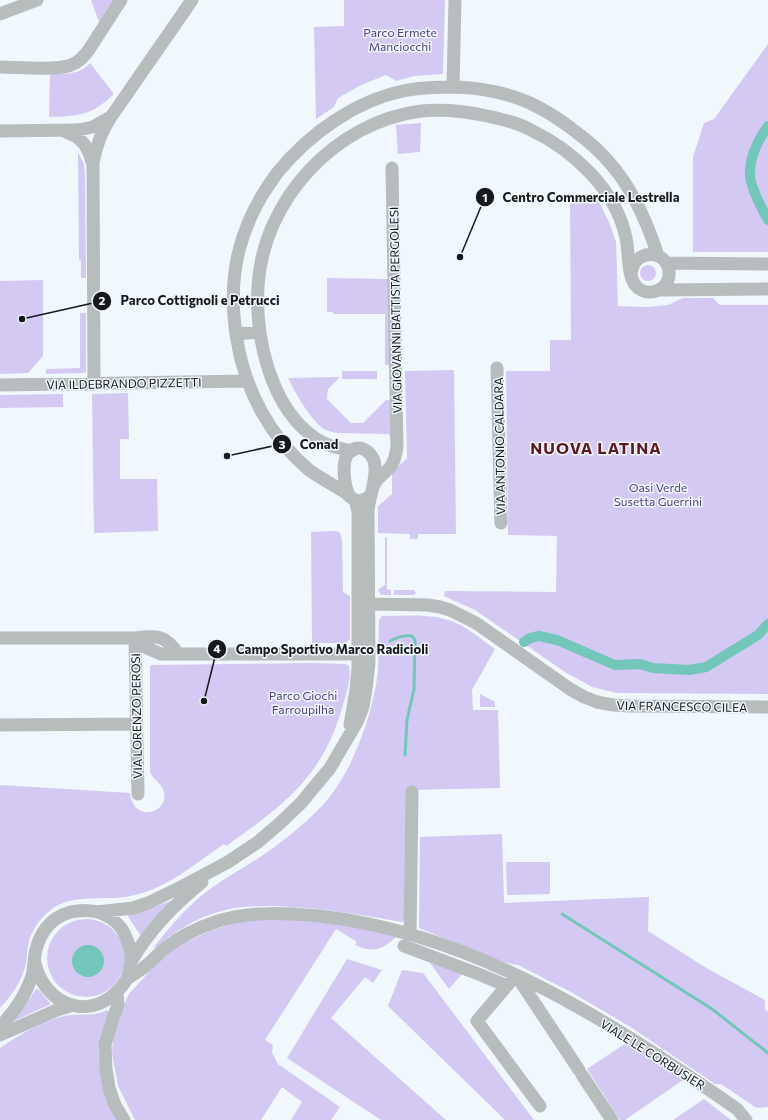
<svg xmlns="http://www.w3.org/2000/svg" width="768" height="1120" font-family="Commissioner,sans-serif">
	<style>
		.green { fill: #d3c9f2 }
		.water { fill: #73c6ba }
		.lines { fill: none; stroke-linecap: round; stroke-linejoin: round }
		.stream { stroke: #73c6ba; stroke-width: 3 }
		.canal { stroke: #73c6ba; stroke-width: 10 }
		.minor { stroke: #b7bcbd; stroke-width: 13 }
		.labels { text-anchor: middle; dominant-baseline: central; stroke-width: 3; stroke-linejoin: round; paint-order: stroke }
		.park-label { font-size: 12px; fill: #513b80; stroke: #f0f8fe }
		.street-label { font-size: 12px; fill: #171a1c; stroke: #f0f8fe }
		.district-label { font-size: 16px; font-weight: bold; letter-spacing: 1px; fill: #5d181e; stroke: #f0f8fe }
		.leader { fill: none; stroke: #171a1c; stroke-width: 1.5 }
		.callout-dot { fill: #171a1c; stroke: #f0f8fe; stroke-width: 1.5 }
		.mark-label { font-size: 12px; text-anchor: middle; font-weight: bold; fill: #fff }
		.callout-label { font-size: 13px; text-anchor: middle; font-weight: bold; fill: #171a1c; stroke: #f0f8fe; stroke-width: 3; stroke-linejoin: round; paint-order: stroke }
	</style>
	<rect width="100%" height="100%" fill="#f0f8fe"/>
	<path class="green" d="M 91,0 L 114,0 L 99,22 Z
		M 344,0 L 445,0 L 443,74 L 414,76 L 396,81 L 386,75 L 361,85 L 338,98 L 334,107 L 316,119 L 314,27 L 344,26 Z
		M 768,44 L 768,252 L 693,252 L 693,157 L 704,123 L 714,119 Z
		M 90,63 L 114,94 C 91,116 79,116 49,117 L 50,74 C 64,74 80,75 90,63 Z
		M 421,123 L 420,152 L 398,154 L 396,125 Z
		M 78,152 L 84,164 L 85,173 L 86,278 L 81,278 L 81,261 L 79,260 Z
		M 570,200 L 598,200 L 609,222 L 616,242 L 618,306 L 647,307 L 668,305 L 683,298 L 713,298 L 720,305 L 768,305 L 768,694 L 617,693 L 592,687 L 565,672 L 475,610 L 444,596 L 445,591 L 556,592 L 557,536 L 508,535 L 506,371 L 550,371 L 550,340 L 571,340 Z
		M640 273a8 8 0 1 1 16 0a8 8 0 1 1-16 0Z
		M 327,278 L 390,279 L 391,365 L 385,365 L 385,314 L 333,314 L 333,312 L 327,312 Z
		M 43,280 L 43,356 L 28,373 L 0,374 L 0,281 Z
		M 80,313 L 86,313 L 86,372 L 83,373 L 46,374 L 46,369 L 80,368 Z
		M 454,370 L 456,534 L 418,534 L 418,539 L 410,539 L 410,534 L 378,533 L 378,506 L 392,494 L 392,473 L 407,458 L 405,371 Z
		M 342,371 L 377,371 L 377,379 L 342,379 Z
		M 340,377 L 328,389 L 327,399 L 351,423 L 363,423 L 386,400 L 392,400 L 391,440 L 389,434 L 337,433 C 332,432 327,431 322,428 C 308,416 296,394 288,378 Z
		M 128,393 L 129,439 L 120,439 L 120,479 L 157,479 L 158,531 L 94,533 L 92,394 Z
		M 63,394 L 63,407 L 0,408 L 0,395 Z
		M 336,531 L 340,533 L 342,540 L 343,592 L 350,596 L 350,639 L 346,643 L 312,643 L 311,532 Z
		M 385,537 L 387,538 L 387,589 L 391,590 L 391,595 L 381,595 L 378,590 L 385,585 Z
		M 394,590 L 414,590 L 416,593 L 414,595 L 394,595 Z
		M 382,616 C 407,616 433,613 456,623 C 470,629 483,641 495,649 L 472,690 L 473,710 L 498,710 L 500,788 L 406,790 L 404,921 L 401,922 C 358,914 316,907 273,906 C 255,906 236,906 218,912 C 194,919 174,932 155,948 L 154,947 C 171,925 190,903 213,887 C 234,872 257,861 277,845 C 297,830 319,812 334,791 C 356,761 375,706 378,669 C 379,653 378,637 379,620 Z
		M 313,663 L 345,664 L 349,666 C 352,678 346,694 343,705 C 323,777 284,805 226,846 L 224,844 C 196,863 169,887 135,895 C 105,903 70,890 46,914 C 37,922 30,934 28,946 C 27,952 27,958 26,964 C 22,980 12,996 0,1008 L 0,785 L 130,793 C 133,823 169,814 164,792 C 162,783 153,780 150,772 L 150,666 L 151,665 Z
		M 480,694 L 495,702 L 495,707 L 480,707 Z
		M 502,834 L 504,903 L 649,897 L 648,931 L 708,969 L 765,1000 L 765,1010 L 768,1012 L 768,1107 L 760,1108 L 755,1107 L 721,1084 L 715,1084 L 629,1026 L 571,992 L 518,965 L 502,962 L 419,928 L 420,837 Z
		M 506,862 L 550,862 L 550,894 L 507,895 Z
		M 178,898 L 141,936 L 127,915 L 149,909 Z
		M 295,918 L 341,923 L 397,936 C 383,949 374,954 355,945 L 357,942 L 336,929 L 265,1040 L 273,1045 L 272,1053 L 278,1064 L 340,1107 L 331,1120 L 291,1120 L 302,1102 L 282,1087 L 261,1120 L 135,1120 L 118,1086 L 112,1053 L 114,1025 L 129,994 L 159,961 L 180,945 L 210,931 L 244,920 Z
		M47 958a39 39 0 1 1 78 0a39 39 0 1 1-78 0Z
		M 347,959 L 382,970 L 373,983 L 365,977 L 331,1018 L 446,1120 L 381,1120 L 287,1058 Z
		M 430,963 L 463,973 L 449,989 Z
		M 402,970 L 423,973 L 534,1120 L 505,1120 L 388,1006 Z
		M 37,988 L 51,1004 L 12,1022 Z
		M 107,1010 L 109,1012 C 106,1021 102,1030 100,1039 C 94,1067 108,1094 118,1120 L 0,1120 L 0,1048 C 19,1035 40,1022 64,1016 C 77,1013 95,1017 107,1010 Z
		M 626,1043 L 683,1080 L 625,1120 L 620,1120 L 587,1069 Z
		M 704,1099 L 731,1120 L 673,1120 Z"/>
	<path class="water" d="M72 961a16 16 0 1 1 32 0a16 16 0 1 1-32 0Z"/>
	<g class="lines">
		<path class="stream" d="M 390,641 C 398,637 403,635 412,636 L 415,640 L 414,689 L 407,720 L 405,755
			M 562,914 L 712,1009 L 768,1053"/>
		<path class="canal" d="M 768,126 C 758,140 750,155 750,173 C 749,185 762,209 768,220
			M 524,642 L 530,638 L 539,636 L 557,640 L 615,665 L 640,664 L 653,668 L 689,670 L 706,667 L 758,635 L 768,624"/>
		<path class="minor" d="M 0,14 L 37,0
			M 0,67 C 16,67 58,71 71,65 C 79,62 83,57 88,51 L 121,0
			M 453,87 L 455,0
			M 0,131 L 78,130 L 93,127 L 109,118
			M 66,132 C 82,137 88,147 92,162
			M 666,263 L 768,264
			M 660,290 L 768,289
			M 236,334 L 260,332
			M 497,368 L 501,523
			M 94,384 L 93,163 C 96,146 101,132 111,117 L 192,0
			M 0,385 L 247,381
			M 352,451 C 339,448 326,446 315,438 C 270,407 255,337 258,286 C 263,200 335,122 421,111 C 443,109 465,111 487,116 C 501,119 516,122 529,129 C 573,150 616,189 626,238 C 629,251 627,276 636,286 C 647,298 668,291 669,275 C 671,250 634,246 631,274
			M 374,485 C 378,476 386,473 391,466 C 395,460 396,454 397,447 L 392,168
			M 370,496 C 366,499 363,501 358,501 C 352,500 348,494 343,491 C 332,484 320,478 309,470 C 270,437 245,390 237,340 C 226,277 239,223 278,172 C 309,134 355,101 403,91 C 421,87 439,87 457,87 C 482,88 507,93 530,103 C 547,111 562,121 576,132 C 588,141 599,150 609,162 C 633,189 647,221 658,256
			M 369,604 L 428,605 L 440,607 L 450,610 L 476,623 L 570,689 L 584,697 L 597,702 L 613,705 L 629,706 L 768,707
			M 0,638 L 135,638 C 156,635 166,635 178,654
			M 135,638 L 147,648 L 161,654 L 359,654
			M 135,638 L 138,794
			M 0,725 L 136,724
			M 350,725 L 356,690 L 358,667 L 358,511 L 355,500
			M 97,912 L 133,908 L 148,903 L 181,887 L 228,862 L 258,842 L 279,824 L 301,803 L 330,768 L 357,722 L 363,707 L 366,689 L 369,663 L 368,510 C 370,495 376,482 375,467 C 375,452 357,440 347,455 C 342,464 344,486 349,495
			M 410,934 L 412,792
			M 404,946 L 481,975 L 507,986
			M 132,960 C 151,928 173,906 202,882
			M 127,979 C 134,974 141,970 147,965 C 153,960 158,954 164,949 C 180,936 200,927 218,921 C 251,911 286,913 319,916 C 475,933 611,1022 737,1109 L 746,1120
			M 117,993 L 118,1005 L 113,1018 L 105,1044 L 106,1069 L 109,1088 L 115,1105 L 124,1120
			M 0,1027 C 14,1012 24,998 31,979 C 35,968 33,957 37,946 C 45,920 66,908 92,911 C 104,912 119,922 124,933 C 132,949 133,959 128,976 C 125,985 117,992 111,997 C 79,1020 43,999 35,963
			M 0,1035 L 57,1010 L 73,1005
			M 582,1075 L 612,1120
			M 540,1106 L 477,1021 L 516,975 L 579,1070"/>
	</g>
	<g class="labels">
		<g class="park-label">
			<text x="400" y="32">Parco Ermete<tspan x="400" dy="14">Manciocchi</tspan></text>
			<text x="658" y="487">Oasi Verde<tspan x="658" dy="14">Susetta Guerrini</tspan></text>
			<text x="303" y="695">Parco Giochi<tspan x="303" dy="14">Farroupilha</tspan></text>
		</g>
		<g class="street-label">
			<text transform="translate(395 310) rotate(-91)">VIA GIOVANNI BATTISTA PERGOLESI</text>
			<text transform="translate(124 383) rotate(-1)">VIA ILDEBRANDO PIZZETTI</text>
			<text transform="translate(499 446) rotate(-91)">VIA ANTONIO CALDARA</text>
			<text transform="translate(682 706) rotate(1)">VIA FRANCESCO CILEA</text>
			<text transform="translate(136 716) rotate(-91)">VIA LORENZO PEROSI</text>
			<text transform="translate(653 1054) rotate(32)">VIALE LE CORBUSIER</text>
		</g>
		<g class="district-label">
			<text x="596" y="447">NUOVA LATINA</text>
		</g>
	</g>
	<path class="leader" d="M460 257L485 197M22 319L102 301M227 456L282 444M204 701L217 649"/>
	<g class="callout-dot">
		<circle cx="460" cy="257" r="4"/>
		<circle cx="22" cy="319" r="4"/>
		<circle cx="227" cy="456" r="4"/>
		<circle cx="204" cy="701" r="4"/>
		<circle cx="485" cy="197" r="10"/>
		<circle cx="102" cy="301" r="10"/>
		<circle cx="282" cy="444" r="10"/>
		<circle cx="217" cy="649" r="10"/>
	</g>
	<g class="mark-label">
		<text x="485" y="202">1</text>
		<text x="102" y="305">2</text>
		<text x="282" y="449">3</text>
		<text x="217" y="653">4</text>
	</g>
	<g class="callout-label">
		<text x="591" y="202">Centro Commerciale Lestrella</text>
		<text x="200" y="305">Parco Cottignoli e Petrucci</text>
		<text x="319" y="449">Conad</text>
		<text x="332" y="654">Campo Sportivo Marco Radicioli</text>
	</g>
</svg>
